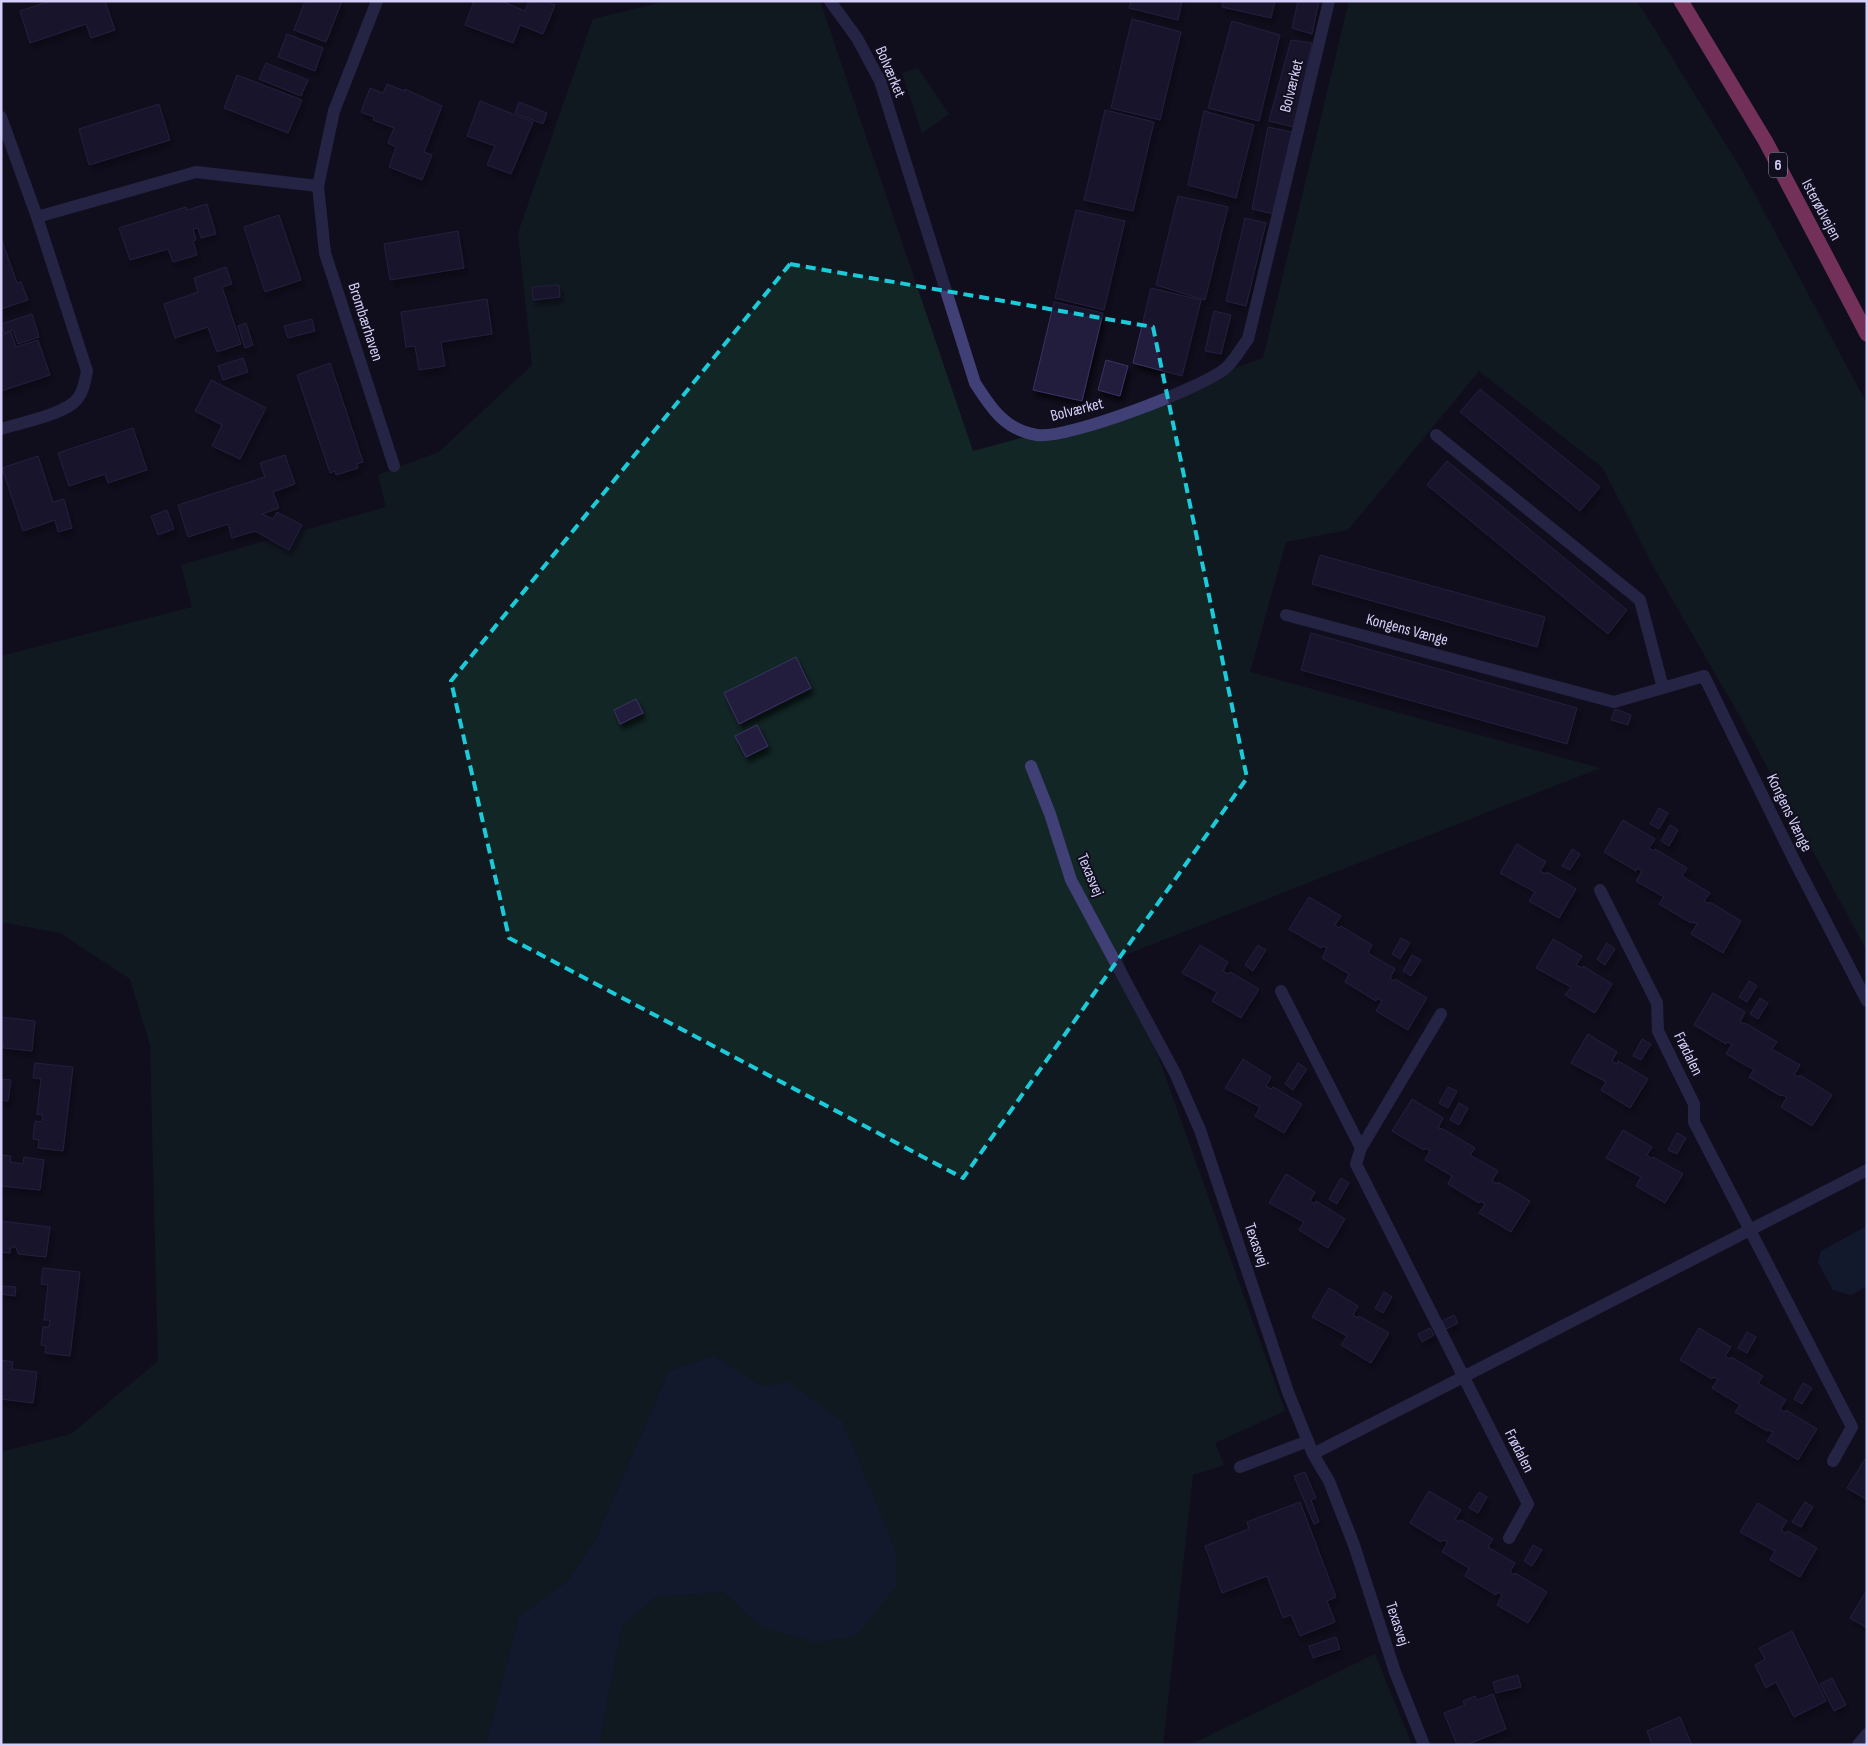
<svg xmlns="http://www.w3.org/2000/svg" width="1868" height="1746" font-family="'Sofia Sans Condensed',sans-serif">
	<style>
		.green { fill: #122625 }
		.water { fill: #152741 }
		.building { fill: #221d3c; stroke: #3b3265; filter: url(#shadow) }
		.lines { fill: none; stroke-linecap: round; stroke-linejoin: round }
		.minor { stroke: #403f76; stroke-width: 12 }
		.highway { stroke: #ea5ba3; stroke-width: 15 }
		.marked { fill: none; stroke: #1ccbda; stroke-width: 4; stroke-dasharray: 10 6; stroke-linejoin: round }
		.labels { text-anchor: middle; dominant-baseline: central; stroke-width: 4; stroke-linejoin: round; paint-order: stroke }
		.shield { fill: #110e1d; stroke: #9a96b7; stroke-width: 1 }
		.shield-label { font-size: 15px; font-weight: bold; fill: #d4d0f9 }
		.street-label { font-size: 16px; fill: #d4d0f9; stroke: #110e1d }
	</style>
	<defs>
		<filter id="shadow"><feDropShadow dx="3" dy="5.5" stdDeviation="2.5" flood-color="#0009"/></filter>
	</defs>
	<rect width="100%" height="100%" fill="#110e1d"/>
	<path class="green" d="M 668,1 L 820,1 L 973,451 L 1098,417 L 1263,358 L 1349,1 L 1637,1 L 1744,174 L 1867,404 L 1867,951 L 1738,713 L 1653,566 L 1603,468 L 1479,371 L 1348,530 L 1286,542 L 1250,672 L 1600,768 L 1122,956 L 1285,1411 L 1215,1443 L 1224,1465 L 1193,1475 L 1163,1745 L 599,1745 L 622,1625 L 656,1597 L 724,1592 L 760,1626 L 763,1387 L 714,1356 L 669,1371 L 595,1541 L 567,1582 L 519,1617 L 486,1745 L 1,1745 L 1,1452 L 71,1434 L 158,1361 L 150,1045 L 130,979 L 60,933 L 1,922 L 1,656 L 192,607 L 181,565 L 386,507 L 378,475 L 439,452 L 532,365 L 518,233 L 593,19 Z
		M 918,68 L 949,114 L 922,133 L 902,73 Z
		M 1375,1654 L 1412,1745 L 1190,1745 Z"/>
	<path class="water" d="M 1867,1226 L 1867,1286 L 1851,1295 L 1833,1290 L 1818,1262 L 1821,1251 Z
		M 714,1356 L 763,1387 L 787,1382 L 842,1421 L 895,1550 L 897,1585 L 855,1636 L 814,1642 L 760,1626 L 724,1592 L 656,1597 L 622,1625 L 599,1745 L 486,1745 L 519,1617 L 567,1582 L 595,1541 L 669,1371 Z"/>
	<path class="building" d="M 50,1 L 105,1 L 115,30 L 91,38 L 86,24 L 30,43 L 20,11 Z
		M 305,1 L 342,1 L 326,42 L 294,30 Z
		M 474,1 L 501,1 L 525,11 L 529,1 L 546,1 L 555,5 L 543,34 L 520,25 L 513,43 L 465,25 Z
		M 1131,1 L 1182,1 L 1178,20 L 1129,8 Z
		M 1223,1 L 1275,1 L 1271,18 L 1222,7 Z
		M 1298,1 L 1319,1 L 1312,34 L 1292,28 Z
		M 1132,19 L 1181,32 L 1160,120 L 1111,108 Z
		M 1232,21 L 1280,35 L 1259,121 L 1208,108 Z
		M 287,34 L 323,48 L 315,71 L 278,57 Z
		M 1291,40 L 1312,43 L 1294,127 L 1269,121 Z
		M 266,63 L 308,80 L 301,96 L 259,79 Z
		M 237,75 L 302,100 L 288,133 L 224,108 Z
		M 387,84 L 405,91 L 405,89 L 442,106 L 424,152 L 432,155 L 422,180 L 389,167 L 396,147 L 388,143 L 394,128 L 373,120 L 374,117 L 361,112 L 370,88 L 383,93 Z
		M 480,101 L 533,122 L 511,174 L 487,165 L 495,146 L 467,136 Z
		M 519,102 L 547,113 L 543,124 L 515,113 Z
		M 159,104 L 170,140 L 89,165 L 79,129 Z
		M 1105,110 L 1154,122 L 1133,211 L 1084,200 Z
		M 1204,111 L 1254,125 L 1236,198 L 1188,185 Z
		M 1268,127 L 1292,132 L 1274,214 L 1252,209 Z
		M 1178,196 L 1228,207 L 1205,300 L 1156,285 Z
		M 207,204 L 216,234 L 201,238 L 198,228 L 193,229 L 196,240 L 193,241 L 197,255 L 173,262 L 168,249 L 130,260 L 119,228 L 186,207 L 187,210 Z
		M 1076,210 L 1125,221 L 1104,310 L 1055,298 Z
		M 279,215 L 301,280 L 265,292 L 244,227 Z
		M 1245,218 L 1266,223 L 1246,306 L 1226,301 Z
		M 458,231 L 464,268 L 390,280 L 384,244 Z
		M 1,238 L 17,283 L 21,282 L 28,300 L 1,309 Z
		M 226,267 L 232,284 L 222,287 L 241,344 L 217,352 L 208,327 L 175,338 L 164,304 L 198,292 L 194,278 Z
		M 559,285 L 560,297 L 533,300 L 532,287 Z
		M 1151,288 L 1201,300 L 1182,376 L 1133,363 Z
		M 487,299 L 492,334 L 441,342 L 445,366 L 419,370 L 415,346 L 406,347 L 401,312 Z
		M 1054,302 L 1103,313 L 1082,401 L 1033,390 Z
		M 1214,311 L 1231,315 L 1221,354 L 1205,351 Z
		M 32,314 L 39,337 L 18,344 L 13,330 L 4,333 L 1,324 Z
		M 312,319 L 315,331 L 288,338 L 284,326 Z
		M 246,323 L 253,345 L 245,348 L 238,326 Z
		M 11,332 L 16,347 L 38,340 L 50,375 L 1,391 L 1,335 Z
		M 243,358 L 248,372 L 223,380 L 218,366 Z
		M 1106,360 L 1128,366 L 1120,396 L 1098,390 Z
		M 330,363 L 363,462 L 357,464 L 358,468 L 336,475 L 335,471 L 330,473 L 297,375 Z
		M 211,380 L 266,408 L 240,459 L 212,446 L 222,425 L 195,411 Z
		M 1480,389 L 1600,487 L 1580,511 L 1460,412 Z
		M 133,428 L 147,470 L 108,483 L 105,474 L 69,486 L 58,453 Z
		M 285,455 L 295,484 L 273,492 L 279,508 L 262,514 L 273,519 L 277,512 L 302,525 L 289,550 L 255,531 L 232,538 L 228,524 L 188,537 L 178,505 L 265,477 L 260,463 Z
		M 38,456 L 53,502 L 64,499 L 72,528 L 58,532 L 55,520 L 23,531 L 2,468 Z
		M 1447,461 L 1627,610 L 1608,634 L 1427,485 Z
		M 167,510 L 174,529 L 158,535 L 151,516 Z
		M 1320,555 L 1545,617 L 1537,647 L 1312,584 Z
		M 1311,633 L 1577,708 L 1567,744 L 1301,670 Z
		M 796,657 L 811,688 L 739,724 L 724,693 Z
		M 636,699 L 643,713 L 620,724 L 614,710 Z
		M 1615,709 L 1631,715 L 1628,725 L 1611,720 Z
		M 757,725 L 768,746 L 746,757 L 735,736 Z
		M 1659,808 L 1668,813 L 1659,829 L 1650,824 Z
		M 1623,820 L 1655,839 L 1649,848 L 1654,851 L 1655,849 L 1687,868 L 1682,876 L 1710,893 L 1704,901 L 1709,904 L 1710,902 L 1741,921 L 1723,953 L 1691,934 L 1697,924 L 1692,922 L 1691,923 L 1659,904 L 1664,897 L 1636,881 L 1642,871 L 1637,868 L 1636,871 L 1604,852 Z
		M 1670,825 L 1678,830 L 1669,846 L 1661,841 Z
		M 1517,844 L 1546,862 L 1540,871 L 1546,874 L 1547,872 L 1576,889 L 1559,918 L 1529,901 L 1535,892 L 1500,873 Z
		M 1572,849 L 1580,854 L 1570,870 L 1562,866 Z
		M 1309,897 L 1341,916 L 1335,925 L 1339,928 L 1341,926 L 1372,945 L 1368,953 L 1395,969 L 1390,978 L 1394,981 L 1395,979 L 1427,998 L 1408,1030 L 1376,1011 L 1382,1001 L 1377,998 L 1376,1001 L 1345,982 L 1349,974 L 1322,958 L 1327,948 L 1323,946 L 1321,948 L 1289,929 Z
		M 1401,938 L 1410,943 L 1400,959 L 1392,954 Z
		M 1553,939 L 1582,956 L 1576,965 L 1582,968 L 1583,966 L 1612,984 L 1595,1013 L 1565,995 L 1571,987 L 1536,968 Z
		M 1607,943 L 1615,949 L 1605,965 L 1597,959 Z
		M 1200,945 L 1228,962 L 1223,971 L 1228,974 L 1230,972 L 1259,989 L 1241,1018 L 1212,1001 L 1217,992 L 1182,973 Z
		M 1258,945 L 1266,950 L 1253,971 L 1245,965 Z
		M 1412,955 L 1421,960 L 1411,976 L 1403,971 Z
		M 1749,981 L 1757,986 L 1747,1002 L 1739,997 Z
		M 1713,993 L 1745,1012 L 1740,1022 L 1744,1024 L 1745,1023 L 1777,1042 L 1772,1049 L 1800,1065 L 1794,1075 L 1799,1077 L 1800,1075 L 1832,1095 L 1812,1126 L 1781,1107 L 1787,1097 L 1782,1095 L 1781,1096 L 1749,1077 L 1754,1070 L 1726,1054 L 1732,1044 L 1727,1042 L 1726,1044 L 1694,1025 Z
		M 1760,998 L 1768,1003 L 1758,1019 L 1750,1014 Z
		M 1,1017 L 35,1021 L 32,1051 L 4,1048 L 1,1043 Z
		M 1588,1034 L 1617,1052 L 1612,1061 L 1617,1064 L 1618,1061 L 1648,1079 L 1630,1108 L 1601,1090 L 1606,1082 L 1571,1063 Z
		M 1642,1039 L 1651,1044 L 1641,1060 L 1633,1056 Z
		M 1243,1059 L 1271,1077 L 1266,1086 L 1271,1089 L 1273,1087 L 1302,1104 L 1284,1133 L 1255,1116 L 1260,1107 L 1225,1088 Z
		M 35,1063 L 73,1067 L 63,1151 L 38,1148 L 39,1140 L 33,1139 L 35,1121 L 42,1122 L 43,1115 L 37,1114 L 41,1079 L 33,1078 Z
		M 1298,1063 L 1307,1069 L 1293,1090 L 1285,1084 Z
		M 3,1079 L 11,1080 L 8,1101 L 1,1100 Z
		M 1448,1087 L 1457,1091 L 1448,1108 L 1439,1103 Z
		M 1412,1099 L 1443,1118 L 1438,1128 L 1443,1129 L 1475,1148 L 1470,1155 L 1498,1171 L 1492,1181 L 1497,1184 L 1498,1182 L 1530,1201 L 1511,1232 L 1479,1213 L 1485,1204 L 1480,1201 L 1479,1203 L 1448,1184 L 1452,1176 L 1425,1160 L 1430,1151 L 1425,1148 L 1424,1150 L 1392,1131 Z
		M 1459,1103 L 1468,1108 L 1459,1125 L 1450,1120 Z
		M 1623,1130 L 1652,1147 L 1647,1155 L 1652,1159 L 1653,1157 L 1683,1174 L 1665,1203 L 1636,1186 L 1641,1177 L 1606,1158 Z
		M 1677,1133 L 1686,1138 L 1677,1154 L 1668,1150 Z
		M 1,1155 L 11,1156 L 10,1162 L 23,1164 L 24,1157 L 44,1160 L 40,1190 L 1,1186 Z
		M 1286,1174 L 1315,1192 L 1310,1201 L 1315,1204 L 1316,1201 L 1345,1219 L 1328,1248 L 1299,1230 L 1304,1222 L 1269,1203 Z
		M 1341,1178 L 1349,1183 L 1337,1204 L 1329,1199 Z
		M 1,1221 L 50,1227 L 46,1257 L 18,1254 L 16,1247 L 11,1247 L 10,1253 L 1,1252 Z
		M 43,1268 L 80,1272 L 70,1356 L 45,1353 L 46,1346 L 41,1345 L 43,1327 L 49,1327 L 50,1320 L 44,1320 L 48,1285 L 41,1284 Z
		M 1,1286 L 16,1287 L 15,1296 L 1,1294 Z
		M 1329,1288 L 1358,1306 L 1353,1315 L 1358,1318 L 1359,1316 L 1389,1333 L 1371,1363 L 1341,1345 L 1347,1336 L 1312,1317 Z
		M 1384,1292 L 1392,1297 L 1383,1313 L 1375,1308 Z
		M 1454,1315 L 1458,1323 L 1446,1329 L 1442,1321 Z
		M 1430,1328 L 1434,1335 L 1422,1342 L 1418,1334 Z
		M 1699,1328 L 1731,1347 L 1725,1356 L 1730,1359 L 1731,1357 L 1763,1376 L 1758,1383 L 1786,1400 L 1780,1409 L 1785,1412 L 1786,1410 L 1817,1429 L 1798,1460 L 1767,1441 L 1773,1432 L 1768,1430 L 1767,1431 L 1735,1412 L 1740,1405 L 1712,1388 L 1718,1379 L 1713,1377 L 1712,1379 L 1680,1360 Z
		M 1747,1332 L 1756,1337 L 1747,1353 L 1738,1348 Z
		M 1,1360 L 13,1362 L 12,1369 L 37,1372 L 33,1403 L 1,1399 Z
		M 1803,1383 L 1812,1388 L 1802,1404 L 1794,1399 Z
		M 1865,1459 L 1867,1461 L 1867,1500 L 1847,1488 Z
		M 1305,1472 L 1316,1498 L 1311,1500 L 1319,1522 L 1314,1524 L 1294,1476 Z
		M 1429,1491 L 1461,1510 L 1455,1519 L 1460,1522 L 1461,1520 L 1493,1539 L 1488,1547 L 1515,1563 L 1510,1572 L 1514,1575 L 1515,1573 L 1547,1592 L 1528,1623 L 1497,1605 L 1502,1595 L 1498,1592 L 1496,1595 L 1465,1576 L 1469,1568 L 1442,1552 L 1448,1542 L 1443,1540 L 1441,1542 L 1410,1523 Z
		M 1479,1492 L 1487,1497 L 1478,1513 L 1469,1508 Z
		M 1300,1502 L 1336,1597 L 1327,1601 L 1335,1622 L 1300,1636 L 1291,1615 L 1283,1618 L 1267,1576 L 1222,1593 L 1205,1546 L 1249,1529 L 1247,1522 Z
		M 1805,1502 L 1813,1507 L 1801,1527 L 1792,1522 Z
		M 1758,1503 L 1787,1521 L 1781,1530 L 1786,1533 L 1788,1531 L 1817,1548 L 1800,1577 L 1770,1560 L 1775,1551 L 1740,1532 Z
		M 1533,1545 L 1542,1550 L 1532,1566 L 1524,1561 Z
		M 1867,1590 L 1867,1628 L 1850,1618 Z
		M 1792,1631 L 1826,1701 L 1794,1717 L 1776,1682 L 1766,1688 L 1755,1665 L 1765,1659 L 1759,1648 Z
		M 1336,1637 L 1340,1649 L 1313,1658 L 1309,1646 Z
		M 1518,1675 L 1521,1687 L 1496,1693 L 1493,1682 Z
		M 1832,1678 L 1846,1705 L 1834,1711 L 1820,1684 Z
		M 1493,1694 L 1506,1729 L 1466,1745 L 1457,1745 L 1444,1713 L 1465,1705 L 1463,1701 L 1475,1696 L 1477,1700 Z
		M 1680,1717 L 1692,1745 L 1652,1745 L 1647,1731 Z"/>
	<g class="lines">
		<path class="minor" d="M 377,1 L 334,111 L 318,186 L 325,253 L 394,466
			M 830,1 L 857,38 L 880,81 L 975,383 C 991,408 1005,430 1037,435 C 1066,440 1206,387 1227,367 C 1235,359 1241,348 1248,339 L 1329,1
			M 1,117 L 37,217 L 87,371 C 85,381 84,390 78,398 C 67,414 20,423 1,429
			M 37,217 L 196,172 L 318,186
			M 1436,435 L 1640,600 L 1663,688 L 1704,676 L 1795,862 L 1867,1001
			M 1286,615 L 1614,702 L 1663,688
			M 1031,766 L 1050,814 L 1071,880 L 1175,1073 L 1200,1130 L 1288,1392 L 1313,1454 L 1329,1481 L 1354,1545 L 1395,1672 L 1424,1745
			M 1600,890 L 1657,1003 L 1658,1031 L 1694,1104 L 1694,1122 L 1852,1427 L 1833,1461
			M 1281,991 L 1361,1148 L 1356,1164 L 1528,1504 L 1509,1538
			M 1361,1148 L 1441,1014
			M 1313,1454 L 1867,1170
			M 1240,1467 L 1308,1441
			M 1858,1745 L 1867,1734"/>
		<path class="highway" d="M 1681,1 L 1766,142 L 1867,334"/>
	</g>
	<path d="M0 0H1868V1746H0ZM 790,264 L 1153,327 L 1247,778 L 963,1178 L 509,938 L 451,681 Z" fill="#110e1d" fill-opacity=".55" fill-rule="evenodd"/>
	<path class="marked" d="M 790,264 L 1153,327 L 1247,778 L 963,1178 L 509,938 L 451,681 Z"/>
	<g class="labels">
		<rect class="shield" x="1769" y="152.5" width="18" height="25" rx="4"/>
		<g class="shield-label">
			<text x="1778" y="165">6</text>
		</g>
		<g class="street-label">
			<text transform="translate(890 72) rotate(67)">Bolværket</text>
			<text transform="translate(1292 86) rotate(-76)">Bolværket</text>
			<text transform="translate(1821 210) rotate(62)">Isterødvejen</text>
			<text transform="translate(365 322) rotate(72)">Brombærhaven</text>
			<text transform="translate(1077 410) rotate(-14)">Bolværket</text>
			<text transform="translate(1407 630) rotate(15)">Kongens Vænge</text>
			<text transform="translate(1789 813) rotate(64)">Kongens Vænge</text>
			<text transform="translate(1090 875) rotate(67)">Texasvej</text>
			<text transform="translate(1688 1054) rotate(64)">Frødalen</text>
			<text transform="translate(1256 1245) rotate(71)">Texasvej</text>
			<text transform="translate(1519 1451) rotate(63)">Frødalen</text>
			<text transform="translate(1397 1624) rotate(72)">Texasvej</text>
		</g>
	</g>
	<rect width="1868" height="1746" fill="none" stroke="#d4d0f9" stroke-width="5"/>
</svg>
